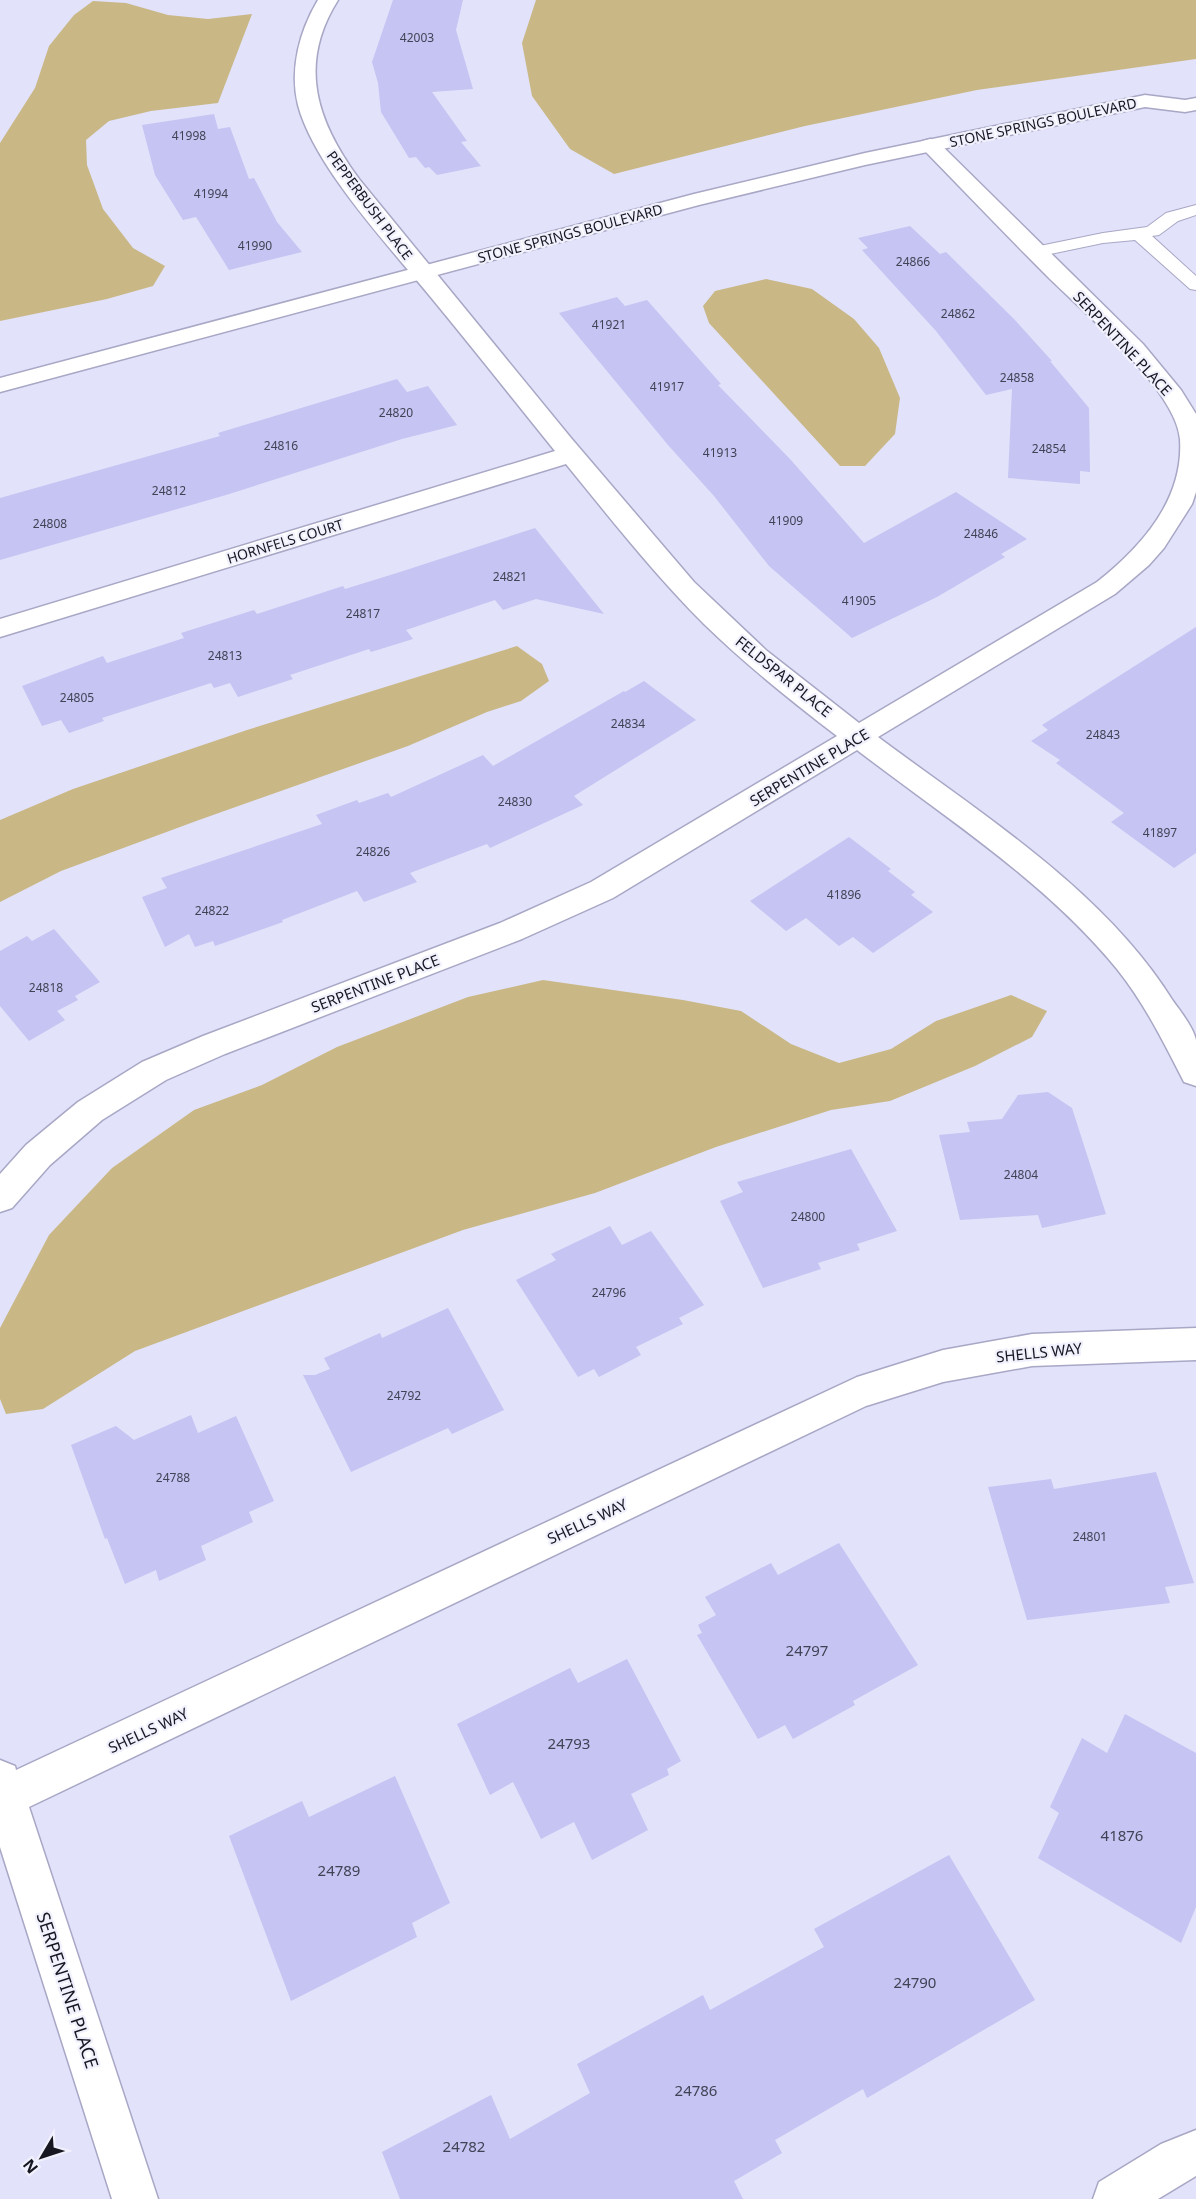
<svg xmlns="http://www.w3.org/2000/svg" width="1196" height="2199" font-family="'Noto Sans',sans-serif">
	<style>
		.green { fill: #c9b886 }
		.building { fill: #c5c4f2 }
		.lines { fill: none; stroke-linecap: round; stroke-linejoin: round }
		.lane-casing { stroke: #a8a7c5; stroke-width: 2 }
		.street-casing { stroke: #a8a7c5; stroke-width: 3 }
		.secondary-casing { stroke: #a8a7c5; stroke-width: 3 }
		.lane { fill: #fff; fill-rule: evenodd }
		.street { fill: #fff; fill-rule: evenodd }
		.secondary { fill: #fff; fill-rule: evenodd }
		.labels { text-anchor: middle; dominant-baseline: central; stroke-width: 4.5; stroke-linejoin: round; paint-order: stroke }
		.number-label { font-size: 12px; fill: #424256 }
		.far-street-label { font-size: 14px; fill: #171722; stroke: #f1f1fd }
		.street-label { font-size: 15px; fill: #171722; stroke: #f1f1fd }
		.near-number-label { font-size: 15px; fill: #424256 }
		.near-street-label { font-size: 18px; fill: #171722; stroke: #f1f1fd }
	</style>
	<rect width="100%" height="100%" fill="#e2e2fb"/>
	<path class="green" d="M 536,0 L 1196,0 L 1196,59 L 977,90 L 805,126 L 614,174 L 570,149 L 532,96 L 522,43 Z
		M 93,1 L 126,3 L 168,15 L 208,19 L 252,14 L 218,103 L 151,111 L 109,121 L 86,140 L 87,165 L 103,209 L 133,248 L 165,266 L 153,286 L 107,299 L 0,321 L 0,143 L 35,88 L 49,46 L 74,15 Z
		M 766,279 L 812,289 L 854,319 L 879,348 L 900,398 L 895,434 L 865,466 L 840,466 L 709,323 L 703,306 L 715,291 Z
		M 517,646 L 542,664 L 549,681 L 521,701 L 487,712 L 408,746 L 199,820 L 61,871 L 0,902 L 0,820 L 73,789 L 247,730 Z
		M 543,980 L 683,1000 L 741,1011 L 791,1044 L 839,1063 L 891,1049 L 936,1021 L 1011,995 L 1047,1011 L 1032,1037 L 975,1066 L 890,1101 L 831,1110 L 716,1147 L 595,1193 L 463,1230 L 135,1351 L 43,1409 L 6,1414 L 0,1399 L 0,1328 L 49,1235 L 112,1168 L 194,1110 L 262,1085 L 337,1047 L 468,997 Z"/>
	<path class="building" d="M 393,0 L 463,0 L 456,30 L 473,89 L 432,92 L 467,141 L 461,142 L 481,166 L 437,175 L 429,167 L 425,168 L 416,157 L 409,158 L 381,112 L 378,83 L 372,62 Z
		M 214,114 L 218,129 L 230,127 L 249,179 L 254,178 L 277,222 L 302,252 L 229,270 L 196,217 L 183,220 L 155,175 L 142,125 Z
		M 910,226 L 940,254 L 946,252 L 1014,319 L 1052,361 L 1050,361 L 1089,408 L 1090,472 L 1080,471 L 1080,484 L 1008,478 L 1012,389 L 986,395 L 936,331 L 862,250 L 868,248 L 858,238 Z
		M 617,297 L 625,306 L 647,300 L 721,384 L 718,385 L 790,459 L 864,543 L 956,492 L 1027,539 L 1001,554 L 1005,557 L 937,597 L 852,638 L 769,566 L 714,496 L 668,445 L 559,313 Z
		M 397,379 L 407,392 L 428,386 L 457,425 L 402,439 L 226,495 L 0,560 L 0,498 L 220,436 L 218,433 Z
		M 535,528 L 604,614 L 536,599 L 503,610 L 495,600 L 406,630 L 413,639 L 371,652 L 369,649 L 290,675 L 293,679 L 238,697 L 230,683 L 214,688 L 211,683 L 102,718 L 104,721 L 69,733 L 61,720 L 42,726 L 22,686 L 103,656 L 107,663 L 184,638 L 181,633 L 254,610 L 257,614 L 343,586 L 345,589 L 400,572 Z
		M 1196,627 L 1196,853 L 1174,868 L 1111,822 L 1124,813 L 1056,763 L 1060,760 L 1031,741 L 1048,730 L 1042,725 Z
		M 644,681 L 696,720 L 574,796 L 583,805 L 490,848 L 487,844 L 410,873 L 417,882 L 364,902 L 357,891 L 282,920 L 283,922 L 215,946 L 213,941 L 195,947 L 189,934 L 165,947 L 142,897 L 167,888 L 161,878 L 322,824 L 316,815 L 357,800 L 359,803 L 388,793 L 391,797 L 483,755 L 493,766 L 624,691 L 625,692 Z
		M 849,837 L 891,869 L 888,871 L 915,892 L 911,895 L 933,912 L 873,953 L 853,937 L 839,946 L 806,918 L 786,931 L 750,901 Z
		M 54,929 L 100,982 L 75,996 L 78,1000 L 57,1011 L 65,1020 L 29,1041 L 0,1006 L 0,951 L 27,936 L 32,941 Z
		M 1048,1092 L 1072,1108 L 1106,1214 L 1042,1228 L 1038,1215 L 960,1220 L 939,1135 L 970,1132 L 967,1122 L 1002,1119 L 1018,1095 Z
		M 851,1149 L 897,1231 L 857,1244 L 860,1250 L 818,1263 L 821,1269 L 763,1288 L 720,1201 L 743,1192 L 737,1182 Z
		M 610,1226 L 622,1245 L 651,1231 L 704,1305 L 679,1318 L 683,1324 L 636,1347 L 641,1355 L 599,1377 L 594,1369 L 578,1377 L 516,1280 L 556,1260 L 551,1254 Z
		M 448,1308 L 504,1410 L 452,1434 L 448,1428 L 351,1472 L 303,1375 L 315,1375 L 330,1369 L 324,1358 L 380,1333 L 382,1338 Z
		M 191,1415 L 198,1433 L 236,1416 L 274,1501 L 249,1512 L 253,1522 L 201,1546 L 206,1560 L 159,1581 L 156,1570 L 125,1584 L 107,1538 L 105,1539 L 71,1445 L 116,1426 L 134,1440 Z
		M 1156,1472 L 1194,1583 L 1165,1587 L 1170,1603 L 1027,1620 L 988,1487 L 1051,1479 L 1054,1489 Z
		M 839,1543 L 918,1665 L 853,1701 L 855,1705 L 793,1739 L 785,1725 L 758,1739 L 697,1635 L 702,1633 L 698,1625 L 716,1615 L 705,1597 L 771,1563 L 778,1575 Z
		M 627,1659 L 681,1761 L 667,1769 L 669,1775 L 631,1794 L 648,1830 L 592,1860 L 574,1822 L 541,1839 L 513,1782 L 490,1795 L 457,1724 L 570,1668 L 578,1683 Z
		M 1125,1714 L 1196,1753 L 1196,1907 L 1181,1943 L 1038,1858 L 1059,1813 L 1050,1807 L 1082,1738 L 1107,1753 Z
		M 395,1776 L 450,1903 L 412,1923 L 417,1937 L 291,2001 L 229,1836 L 302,1801 L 309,1817 Z
		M 949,1855 L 1035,2000 L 867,2098 L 863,2089 L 775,2140 L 782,2153 L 734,2181 L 743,2199 L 400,2199 L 382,2152 L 491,2095 L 510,2139 L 590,2093 L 577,2064 L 703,1995 L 710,2010 L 824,1947 L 814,1929 Z"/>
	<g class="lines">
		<g class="lane-casing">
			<path id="lane" d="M 1196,205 L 1196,215 L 1178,221 L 1159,235 L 1152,236 L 1196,276 L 1196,290 L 1190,289 L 1135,240 L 1103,243 L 1036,257 L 1030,256 L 1027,252 L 1030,248 L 1103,233 L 1147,227 L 1166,213 Z"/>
		</g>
		<g class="street-casing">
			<path id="street" d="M 318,0 L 338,0 C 297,65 317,122 359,179 L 571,438 L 694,582 L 767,651 L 859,723 L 1097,582 C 1141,547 1184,500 1180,439 C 1176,389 1082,311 1047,276 C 1005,234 964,191 923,149 L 920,145 L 923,141 L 930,139 L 937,141 L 1143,344 L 1181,390 L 1196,414 L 1196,492 L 1192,504 L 1164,548 L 1149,565 L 1115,594 L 878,737 C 981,814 1104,890 1173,1001 C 1181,1012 1193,1027 1196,1040 C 1196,1054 1196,1072 1196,1086 L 1184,1082 C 1164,1043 1145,1004 1117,969 C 1046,882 946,818 857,750 L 613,898 L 522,939 L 225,1054 L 166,1080 L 102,1120 L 50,1165 L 12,1208 L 0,1212 L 0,1174 L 26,1145 L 78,1102 L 142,1062 L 203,1036 L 500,923 L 591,882 L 837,736 C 791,701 745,664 704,624 C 654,574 610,518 566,464 L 0,637 L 0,619 L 555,451 C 513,399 472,347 429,295 C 388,245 314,166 298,105 C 289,69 300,30 318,0 Z
				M 1196,1328 L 1196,1360 L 1032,1366 L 943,1382 L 866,1406 L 29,1807 L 158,2199 L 112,2199 L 0,1847 L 0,1760 L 15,1766 L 16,1770 L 857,1377 L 943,1350 L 1032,1334 Z
				M 1196,2130 L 1196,2176 L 1158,2199 L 1093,2199 L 1099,2182 L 1161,2144 Z"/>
		</g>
		<g class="secondary-casing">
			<path id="secondary" d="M 1145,95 L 1185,100 L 1196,98 L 1196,110 L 1185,112 L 1145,107 L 865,165 L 699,205 L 0,392 L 0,378 L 694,194 L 865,153 Z"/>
		</g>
		<use href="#lane" class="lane"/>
		<use href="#street" class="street"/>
		<use href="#secondary" class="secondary"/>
	</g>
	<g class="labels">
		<g class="number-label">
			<text x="417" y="37">42003</text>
			<text x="189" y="135">41998</text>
			<text x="211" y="193">41994</text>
			<text x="255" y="245">41990</text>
			<text x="913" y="261">24866</text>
			<text x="958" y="313">24862</text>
			<text x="609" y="324">41921</text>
			<text x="1017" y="377">24858</text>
			<text x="667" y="386">41917</text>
			<text x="396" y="412">24820</text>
			<text x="281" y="445">24816</text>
			<text x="1049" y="448">24854</text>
			<text x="720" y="452">41913</text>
			<text x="169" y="490">24812</text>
			<text x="786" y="520">41909</text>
			<text x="50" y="523">24808</text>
			<text x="981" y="533">24846</text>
			<text x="510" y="576">24821</text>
			<text x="859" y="600">41905</text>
			<text x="363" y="613">24817</text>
			<text x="225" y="655">24813</text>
			<text x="77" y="697">24805</text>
			<text x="628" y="723">24834</text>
			<text x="1103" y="734">24843</text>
			<text x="515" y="801">24830</text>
			<text x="1160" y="832">41897</text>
			<text x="373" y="851">24826</text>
			<text x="844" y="894">41896</text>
			<text x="212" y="910">24822</text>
			<text x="46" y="987">24818</text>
			<text x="1021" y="1174">24804</text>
			<text x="808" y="1216">24800</text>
			<text x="609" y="1292">24796</text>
			<text x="404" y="1395">24792</text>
			<text x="173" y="1477">24788</text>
			<text x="1090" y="1536">24801</text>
		</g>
		<g class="far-street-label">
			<text transform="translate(1043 122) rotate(-12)">STONE SPRINGS BOULEVARD</text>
			<text transform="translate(370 205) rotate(53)">PEPPERBUSH PLACE</text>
			<text transform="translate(570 233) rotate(-15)">STONE SPRINGS BOULEVARD</text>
			<text transform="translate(285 541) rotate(-17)">HORNFELS COURT</text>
		</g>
		<g class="street-label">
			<text transform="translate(1123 343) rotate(47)">SERPENTINE PLACE</text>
			<text transform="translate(784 676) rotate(39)">FELDSPAR PLACE</text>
			<text transform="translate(809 767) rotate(-31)">SERPENTINE PLACE</text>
			<text transform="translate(375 983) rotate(-21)">SERPENTINE PLACE</text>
			<text transform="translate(1039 1352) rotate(-6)">SHELLS WAY</text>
			<text transform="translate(587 1521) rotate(-25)">SHELLS WAY</text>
			<text transform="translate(148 1730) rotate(-25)">SHELLS WAY</text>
		</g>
		<g class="near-number-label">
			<text x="807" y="1650">24797</text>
			<text x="569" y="1743">24793</text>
			<text x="1122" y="1835">41876</text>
			<text x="339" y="1870">24789</text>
			<text x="915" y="1982">24790</text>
			<text x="696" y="2090">24786</text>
			<text x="464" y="2146">24782</text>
		</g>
		<g class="near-street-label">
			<text transform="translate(68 1990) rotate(72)">SERPENTINE PLACE</text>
		</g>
	</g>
	<g transform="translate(42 2157) rotate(231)" stroke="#f1f1fd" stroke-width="4.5" paint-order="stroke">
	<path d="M0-4.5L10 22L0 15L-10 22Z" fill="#171722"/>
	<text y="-9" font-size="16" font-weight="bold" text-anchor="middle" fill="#171722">N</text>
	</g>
</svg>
